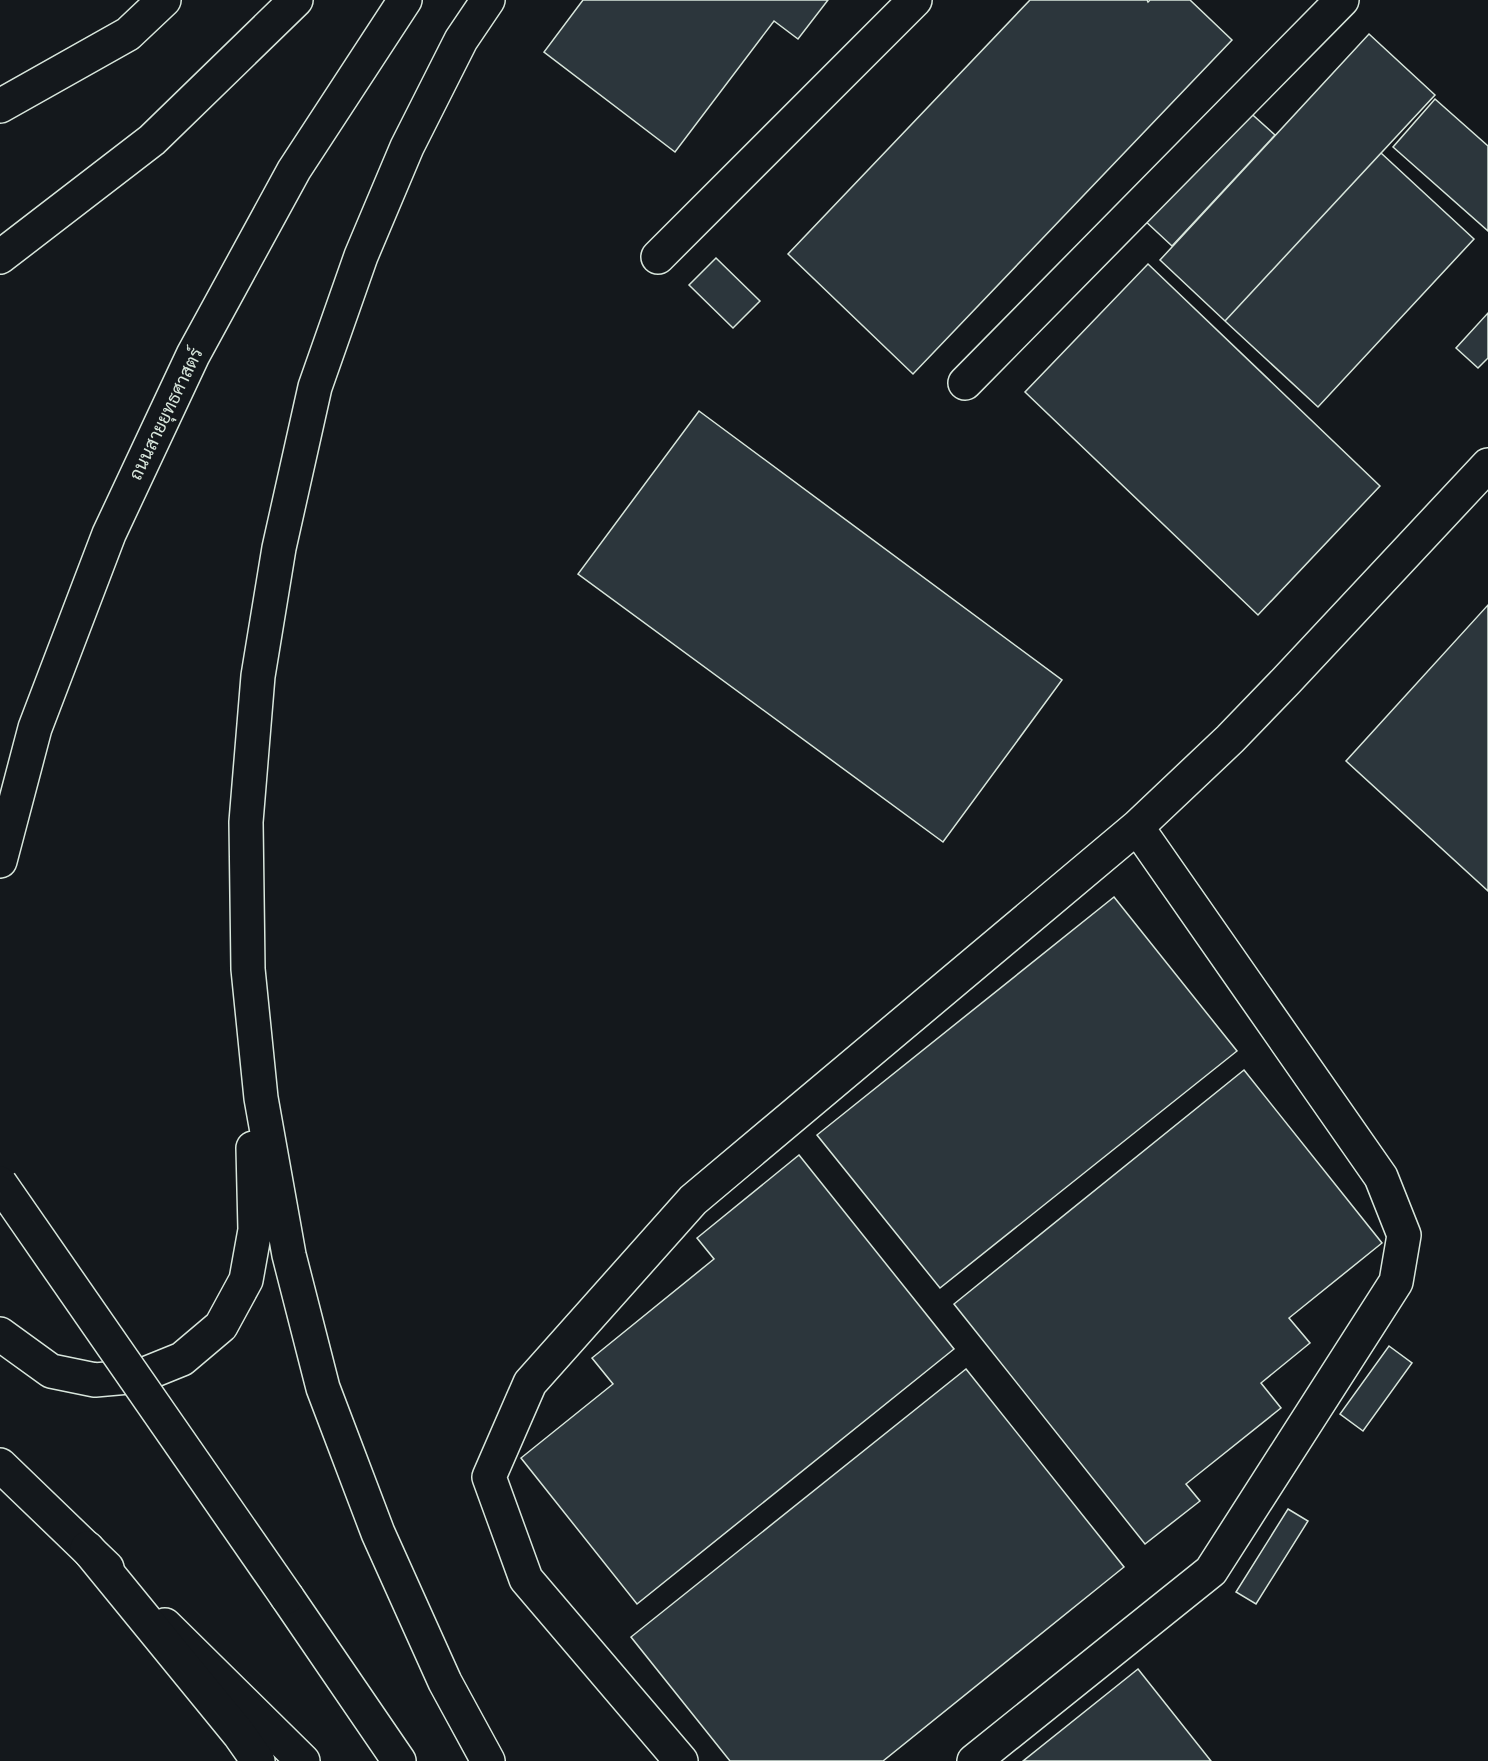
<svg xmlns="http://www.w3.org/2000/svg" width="1488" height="1761" font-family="'DM Sans',Sarabun,sans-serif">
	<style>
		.building { fill: #2c363c; stroke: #d8e6dc; stroke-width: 1.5 }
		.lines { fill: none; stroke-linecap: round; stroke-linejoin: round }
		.minor-casing { stroke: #d8e6dc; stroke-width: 36 }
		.major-casing { stroke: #d8e6dc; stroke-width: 36 }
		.highway-casing { stroke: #d8e6dc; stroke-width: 36 }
		.minor { stroke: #14181c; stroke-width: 33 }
		.major { stroke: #14181c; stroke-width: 33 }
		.highway { stroke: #14181c; stroke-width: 33 }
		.major-bridge-casing { stroke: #d8e6dc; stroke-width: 36; stroke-linecap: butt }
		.major-bridge { stroke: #14181c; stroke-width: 33 }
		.labels { text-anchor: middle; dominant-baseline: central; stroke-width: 4.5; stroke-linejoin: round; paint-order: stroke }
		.street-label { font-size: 18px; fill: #d8e6dc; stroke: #14181c }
	</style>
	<rect width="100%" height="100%" fill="#14181c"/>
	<path class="building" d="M 583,0 L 828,0 L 798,39 L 774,21 L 675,152 L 544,52 Z
		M 1030,0 L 1147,0 L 1148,2 L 1150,0 L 1190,0 L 1232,40 L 913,374 L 788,254 Z
		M 1369,34 L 1435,95 L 1225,321 L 1160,260 Z
		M 1435,99 L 1488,146 L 1488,231 L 1393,147 Z
		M 1245,108 L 1275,135 L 1172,246 L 1143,219 Z
		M 1381,153 L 1474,239 L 1318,407 L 1225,321 Z
		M 716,258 L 760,301 L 733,328 L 689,285 Z
		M 1148,264 L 1380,486 L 1258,615 L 1025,392 Z
		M 1488,313 L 1488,358 L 1478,368 L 1456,348 Z
		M 699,411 L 1062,680 L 943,842 L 578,574 Z
		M 1488,605 L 1488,891 L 1346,761 Z
		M 1114,897 L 1237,1051 L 940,1288 L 817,1135 Z
		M 1244,1070 L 1382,1243 L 1289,1318 L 1310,1343 L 1261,1383 L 1281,1408 L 1186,1484 L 1200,1501 L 1145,1544 L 954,1304 Z
		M 799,1155 L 954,1349 L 637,1604 L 521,1458 L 613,1384 L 592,1358 L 714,1259 L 697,1238 Z
		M 1389,1346 L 1412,1363 L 1363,1431 L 1340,1414 Z
		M 966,1369 L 1124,1567 L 883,1761 L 730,1761 L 631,1637 Z
		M 1288,1509 L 1308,1521 L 1256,1604 L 1236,1592 Z
		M 1138,1669 L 1211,1761 L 1023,1761 Z"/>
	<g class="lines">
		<g class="minor-casing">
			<path id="minor" d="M 658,257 L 915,0
				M 965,383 L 1342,0
				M 681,1761 L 526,1579 L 489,1477 L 530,1383 L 693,1200 L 1137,827 L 1230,739 L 1286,681 L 1488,465
				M 974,1761 L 1211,1571 L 1396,1282 L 1404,1235 L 1381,1177 L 1137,827"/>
		</g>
		<g class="major-casing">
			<path id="major" d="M 488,0 L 461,40 L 407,147 L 361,256 L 315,387 L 279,548 L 258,676 L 246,822 L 248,969 L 261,1098 L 289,1255 L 323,1388 L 378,1533 L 445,1682 L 488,1761
				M 0,106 L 128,34 L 164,0
				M 0,257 L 152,140 L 296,0
				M 0,861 L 35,728 L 109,534 L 193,355 L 294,170 L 405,0
				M 0,1334 L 51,1371 L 95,1380 L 140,1376 L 182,1359 L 221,1326 L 246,1280 L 255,1230 L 253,1148
				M 0,1465 L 107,1568
				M 287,1597 L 399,1761
				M 165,1625 L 303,1761"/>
		</g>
		<g class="highway-casing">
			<path id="highway" d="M 87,1548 L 239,1734 L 258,1761"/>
		</g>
		<use href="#minor" class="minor"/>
		<use href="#major" class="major"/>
		<use href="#highway" class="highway"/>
		<g class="major-bridge-casing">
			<path id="major-bridge" d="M 0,1183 L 287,1597"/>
		</g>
		<use href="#major-bridge" class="major-bridge"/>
	</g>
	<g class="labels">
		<g class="street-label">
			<text transform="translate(166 414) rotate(-64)">ถนนสายยุทธศาสตร์</text>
		</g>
	</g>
</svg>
